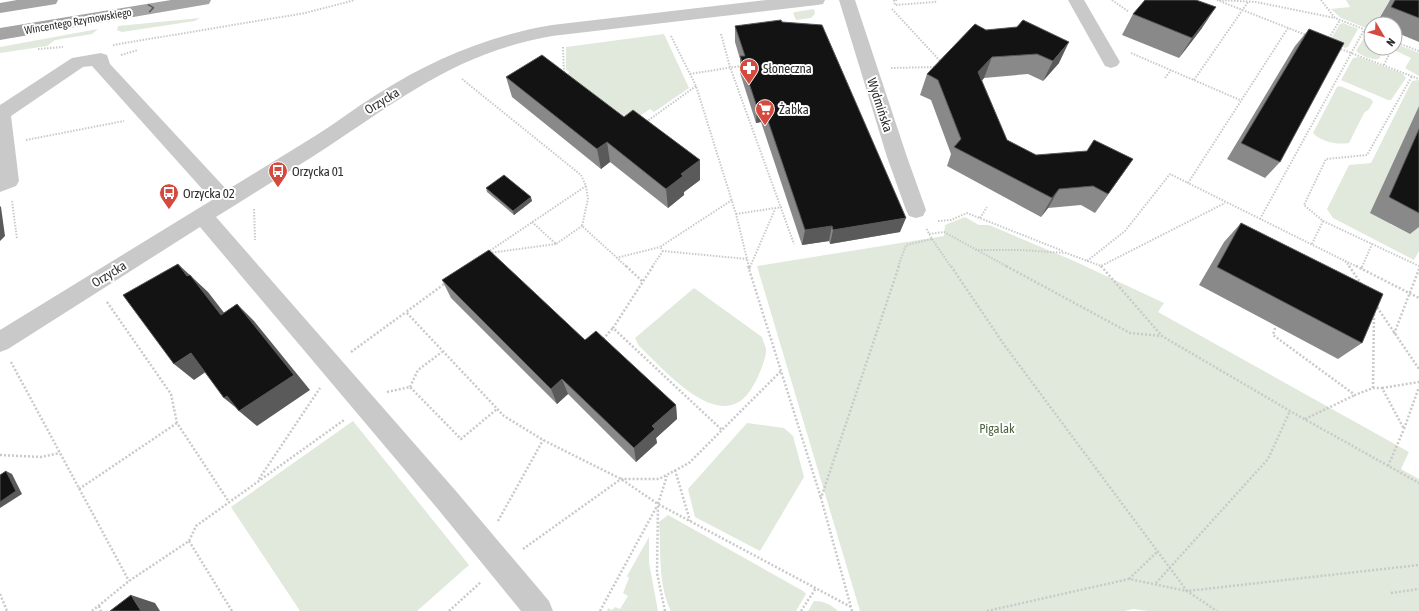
<svg xmlns="http://www.w3.org/2000/svg" width="1419" height="611" font-family="'Asap Condensed',sans-serif">
	<style>
		.green { fill: #e0e9db }
		.lines { fill: none; stroke-linecap: round; stroke-linejoin: round }
		.path-far1 { stroke: #c9c9c9; stroke-width: 2; stroke-dasharray: 1.5 1.5; stroke-linecap: butt }
		.path { stroke: #c9c9c9; stroke-width: 2.5; stroke-dasharray: 2 2; stroke-linecap: butt }
		.minor { fill: #c9c9c9; fill-rule: evenodd }
		.major { fill: #a4a4a4; fill-rule: evenodd }
		.wall { fill: #898989 }
		.shaded-wall { fill: #5a5a5a }
		.building { fill: #131313; stroke: #5a5a5a }
		.oneway { stroke: #5c5c5c }
		.labels { text-anchor: middle; dominant-baseline: central; stroke-width: 4; stroke-linejoin: round; paint-order: stroke }
		.far-street-label { font-size: 11px; fill: #2c2c2c; stroke: #fff }
		.poi-label { font-size: 13px; fill: #2c2c2c; stroke: #fff; text-anchor: start }
		.street-label { font-size: 13px; fill: #2c2c2c; stroke: #fff }
		.park-label { font-size: 13px; fill: #4a643e; stroke: #fff }
	</style>
	<rect width="100%" height="100%" fill="#fff"/>
	<path class="green" d="M 1346,0 L 1419,0 L 1389,1 L 1376,24 L 1371,24 L 1371,30 L 1341,18 L 1331,9 L 1350,7 Z
		M 814,9 L 815,14 L 811,18 L 796,20 L 793,13 L 795,12 Z
		M 200,18 L 195,21 L 122,32 L 117,30 L 118,26 Z
		M 1343,23 L 1358,29 L 1348,47 L 1345,48 L 1330,40 L 1340,24 Z
		M 98,29 L 92,34 L 55,40 L 47,46 L 0,53 L 0,47 Z
		M 1367,33 L 1371,34 L 1371,48 L 1384,48 L 1379,59 C 1371,60 1362,56 1356,51 Z
		M 664,34 L 689,88 L 654,112 L 650,109 L 635,119 L 625,118 L 568,75 L 569,71 L 566,70 L 566,47 Z
		M 1399,45 L 1419,53 L 1419,76 L 1405,68 L 1411,58 L 1394,50 L 1396,46 Z
		M 1359,57 L 1403,74 L 1406,78 L 1391,100 L 1388,100 L 1341,80 L 1353,58 Z
		M 1419,80 L 1419,106 L 1390,224 L 1410,234 L 1419,222 L 1419,251 L 1414,260 L 1333,218 L 1327,209 L 1349,165 L 1371,163 L 1412,81 Z
		M 1340,86 L 1371,99 L 1373,102 L 1369,109 L 1364,113 L 1349,143 C 1338,145 1321,142 1313,133 L 1337,87 Z
		M 965,217 L 979,225 L 989,225 L 1074,261 L 1164,303 L 1158,312 L 1409,452 L 1401,469 L 1419,479 L 1419,611 L 1148,611 L 1133,609 L 1124,611 L 860,611 L 757,266 L 944,236 L 945,225 Z
		M 694,288 L 762,337 C 763,341 765,345 766,349 C 767,357 758,378 753,386 C 723,440 665,370 639,346 L 635,338 Z
		M 353,421 L 469,565 L 417,611 L 300,611 L 231,507 Z
		M 747,423 L 784,428 L 793,436 L 804,477 L 760,551 L 695,517 L 688,489 Z
		M 668,515 L 803,591 L 806,594 L 796,611 L 671,611 C 658,586 661,550 659,522 Z
		M 649,537 L 649,563 L 658,611 L 607,611 L 608,608 L 612,610 L 615,607 L 620,609 L 628,596 L 623,593 L 629,578 L 627,576 Z
		M 814,601 C 824,601 830,604 838,611 L 808,611 Z"/>
	<g class="lines">
		<path class="path-far1" d="M 897,0 L 894,0 L 895,5 L 935,2 L 937,0
			M 1112,0 L 1129,12
			M 1217,0 L 1306,35
			M 1219,0 L 1256,2 L 1335,18
			M 1321,0 L 1335,18 L 1371,32
			M 892,9 L 942,63
			M 1288,28 L 1188,183 L 1345,261 L 1350,267
			M 721,34 L 730,67 L 794,244
			M 671,36 L 696,86 L 736,214 L 749,267
			M 1329,38 L 1340,20
			M 1395,42 L 1419,51
			M 113,45 L 305,13 L 355,0
			M 563,47 L 564,73
			M 1338,48 L 1419,79
			M 38,49 L 63,47
			M 1131,53 L 1240,100
			M 121,55 L 138,50
			M 1384,65 L 1392,48
			M 891,68 L 936,67
			M 690,74 L 740,66
			M 1165,78 L 1171,70
			M 462,79 L 581,175 L 586,186 L 488,252
			M 1194,80 L 1248,2
			M 646,122 L 696,86
			M 26,140 L 124,121
			M 586,186 L 588,199 L 582,226 L 627,267
			M 732,200 L 660,247 L 663,251 L 747,259
			M 12,201 L 17,239
			M 254,209 L 255,240
			M 736,214 L 782,207
			M 980,218 L 987,207
			M 1260,219 L 1364,30
			M 938,221 L 951,220 L 967,213 L 1063,251
			M 1323,221 L 1419,266
			M 532,222 L 556,244 L 582,226
			M 929,234 L 944,232 L 1008,267
			M 932,239 L 951,267
			M 1312,244 L 1323,221 L 1304,205 L 1326,159 L 1367,155 L 1412,76
			M 975,250 L 1020,250 L 1066,253 L 1101,266 L 1225,203
			M 489,253 L 556,244
			M 616,258 L 660,247
			M 1087,261 L 1125,231 L 1170,174 L 1188,183
			M 1345,261 L 1358,267
			M 1101,266 L 1102,267
			M 652,267 L 663,251
			M 750,267 L 776,207
			M 898,267 L 906,245 L 932,239 L 926,228
			M 1362,267 L 1372,244"/>
		<path class="path" d="M 626,266 L 643,282
			M 653,266 L 613,328 L 722,430
			M 748,266 L 821,498
			M 951,266 L 1005,346 L 1187,591 L 1419,565
			M 1006,266 L 1130,333 L 1162,336 L 1290,411 L 1419,483
			M 1101,266 L 1162,336
			M 1349,266 L 1362,285
			M 1356,266 L 1419,298
			M 749,269 L 750,266
			M 1361,269 L 1362,266
			M 447,282 L 406,312 L 504,416 L 543,440 L 621,479 L 658,504 L 851,607
			M 107,302 L 171,394 L 177,423 L 229,502
			M 1375,304 L 1419,369
			M 1275,328 L 1273,335 L 1355,395 L 1373,388 L 1382,388 L 1404,429 L 1419,387
			M 1394,334 L 1419,269
			M 603,339 L 613,328
			M 351,352 L 406,312
			M 11,362 L 129,581
			M 410,387 L 418,370 L 442,352
			M 1373,388 L 1374,311
			M 1382,388 L 1419,382
			M 387,392 L 410,387 L 461,439 L 497,409
			M 1305,419 L 1355,395
			M 0,455 L 41,457 L 60,453
			M 1388,466 L 1404,429
			M 675,470 L 690,521
			M 259,479 L 320,388
			M 79,489 L 177,423
			M 498,521 L 543,440
			M 189,541 L 232,611
			M 523,549 L 621,479 L 659,479 L 689,463 L 781,371
			M 1129,579 L 1158,551
			M 1156,583 L 1268,459 L 1290,411
			M 1391,593 L 1419,589
			M 0,594 L 7,611
			M 99,606 L 101,611
			M 92,611 L 129,581 L 189,541 L 196,526 L 344,420
			M 449,611 L 481,582
			M 600,611 L 657,506
			M 665,611 L 657,573 L 658,504 L 667,476
			M 801,611 L 816,588
			M 852,611 L 821,498 L 899,266
			M 987,611 L 1129,579 L 1187,591 L 1217,611"/>
		<path class="minor" d="M 767,0 L 825,0 L 823,4 L 817,5 L 552,36 C 458,53 406,95 329,146 C 292,170 254,193 216,217 L 455,490 L 549,601 L 553,611 L 521,611 L 437,508 L 200,227 L 8,349 L 0,352 L 0,330 L 212,200 L 92,66 L 83,67 L 11,116 L 19,181 L 16,186 L 0,192 L 0,105 L 72,58 L 101,53 L 107,55 L 110,64 L 227,190 C 256,172 286,154 315,136 C 336,123 355,108 376,95 C 431,60 487,36 552,25 Z
			M 839,0 L 855,0 L 907,157 L 926,210 L 923,216 L 916,218 L 909,216 L 906,210 L 887,157 Z
			M 1068,0 L 1084,0 L 1120,62 L 1117,66 L 1111,68 L 1105,66 Z"/>
		<path class="major" d="M 17,0 L 58,0 L 56,4 L 50,5 L 0,13 L 0,3 Z
			M 171,0 L 211,0 L 209,4 L 203,5 L 0,40 L 0,28 Z"/>
	</g>
	<path class="wall" d="M 1390,0 L 1419,0 L 1419,42 L 1395,32 L 1395,24 L 1376,24 Z
		M 1133,14 L 1202,28 L 1179,58 L 1122,35 Z
		M 782,22 L 900,232 L 830,244 L 829,241 L 802,245 L 761,122 L 756,123 L 740,73 L 740,59 L 735,42 L 735,26 Z
		M 1309,29 L 1280,162 L 1265,178 L 1227,159 L 1295,46 Z
		M 986,30 L 1059,63 L 1043,81 L 1028,74 L 984,78 L 982,81 L 1007,140 L 1036,155 L 1133,159 L 1095,213 L 1081,205 L 1048,208 L 1041,217 L 947,166 L 951,154 L 931,100 L 920,95 L 927,74 Z
		M 506,77 L 624,117 L 700,160 L 700,180 L 684,192 L 684,195 L 668,208 L 610,162 L 601,169 L 512,97 Z
		M 1419,106 L 1419,227 L 1410,234 L 1370,213 Z
		M 486,188 L 532,201 L 514,215 L 487,192 Z
		M 1241,223 L 1362,343 L 1338,359 L 1199,285 L 1224,242 Z
		M 442,280 L 676,405 L 677,419 L 656,438 L 657,443 L 636,462 L 568,394 L 557,404 L 451,298 Z"/>
	<path class="shaded-wall" d="M 1216,7 L 1202,28 L 1179,58 L 1192,38 Z
		M 1069,42 L 1059,63 L 1043,81 L 1053,61 Z
		M 992,57 L 984,78 L 970,93 L 978,72 Z
		M 763,106 L 761,122 L 756,123 L 757,107 Z
		M 607,142 L 610,162 L 601,169 L 597,149 Z
		M 1133,159 L 1119,179 L 1095,213 L 1108,194 Z
		M 700,160 L 700,180 L 684,192 L 684,195 L 668,208 L 666,189 L 681,174 Z
		M 1059,189 L 1048,208 L 1041,217 L 1052,198 Z
		M 531,197 L 532,201 L 514,215 L 513,211 Z
		M 0,206 L 1,207 L 5,236 L 0,241 Z
		M 906,218 L 900,232 L 830,244 L 833,230 Z
		M 832,226 L 829,241 L 802,245 L 805,230 Z
		M 178,264 L 208,292 L 239,332 L 221,315 L 187,276 Z
		M 237,304 L 254,321 L 310,390 L 257,426 L 239,411 L 240,411 L 224,398 L 227,396 Z
		M 191,353 L 210,369 L 194,380 L 174,364 Z
		M 562,379 L 568,394 L 557,404 L 551,389 Z
		M 676,405 L 677,419 L 656,438 L 657,443 L 636,462 L 634,448 L 652,426 Z
		M 6,471 L 12,474 L 22,494 L 0,508 L 0,502 Z
		M 131,595 L 155,603 L 160,611 L 141,611 Z"/>
	<path class="building" d="M 1145,0 L 1196,0 L 1216,7 L 1192,38 L 1133,14 Z
		M 1395,0 L 1419,0 L 1419,18 L 1391,7 Z
		M 781,20 L 782,22 L 822,25 L 906,218 L 833,230 L 832,226 L 805,230 L 763,106 L 757,107 L 740,56 L 745,56 L 735,26 Z
		M 1023,20 L 1069,42 L 1053,61 L 1037,54 L 992,57 L 978,72 L 1007,140 L 1036,155 L 1087,151 L 1094,140 L 1133,159 L 1108,194 L 1093,186 L 1059,189 L 1052,198 L 954,147 L 961,139 L 938,80 L 927,74 L 975,24 L 986,30 L 1017,27 Z
		M 1309,29 L 1344,43 L 1280,162 L 1241,143 Z
		M 542,55 L 624,117 L 633,110 L 700,160 L 681,174 L 683,176 L 666,189 L 607,142 L 597,149 L 506,77 Z
		M 1419,129 L 1419,213 L 1389,197 Z
		M 504,175 L 531,197 L 513,211 L 486,188 Z
		M 1241,223 L 1383,294 L 1362,343 L 1217,267 Z
		M 489,250 L 585,340 L 596,331 L 676,405 L 652,426 L 655,429 L 634,448 L 562,379 L 551,389 L 442,280 Z
		M 178,264 L 187,276 L 190,275 L 221,315 L 237,304 L 294,375 L 239,411 L 227,396 L 224,398 L 191,353 L 174,364 L 123,295 Z
		M 6,471 L 16,491 L 0,502 L 0,475 Z
		M 131,595 L 141,611 L 110,611 Z"/>
	<defs><path id="oneway-chevron" d="M-2-3.5L2.5 0L-2 3.5" fill="none" stroke-width="1.6" stroke-linecap="round" stroke-linejoin="round"/></defs>
	<use class="oneway" href="#oneway-chevron" transform="translate(151 8) rotate(-9)"/>
	<defs>
		<g id="pharmacy-pin" transform="scale(1)"><path d="M0 17L-7.5 6A9.5 9.5 0 1 1 7.5 6Z" fill="#d44a3e" stroke="#fff"/><path d="M-2-6h4v4h4v4h-4v4h-4v-4h-4v-4h4Z" fill="#fff"/></g>
		<g id="supermarket-pin" transform="scale(1)"><path d="M0 17L-7.5 6A9.5 9.5 0 1 1 7.5 6Z" fill="#d44a3e" stroke="#fff"/><path d="M-6-5.5h2.5l.6 2H6L4.5 2H-2.5L-4.4-4H-6ZM-1.5 3.2a1.3 1.3 0 1 0 .1 0ZM3 3.2a1.3 1.3 0 1 0 .1 0Z" fill="#fff"/></g>
		<g id="bus-pin" transform="scale(1)"><path d="M0 17L-7.5 6A9.5 9.5 0 1 1 7.5 6Z" fill="#d44a3e" stroke="#fff"/><path d="M-5-6H5V4H4V6H2V4H-2V6H-4V4H-5ZM-3.5-4V0h7V-4ZM-3.5 1.2v1.5H-2V1.2ZM2 1.2v1.5H3.5V1.2Z" fill="#fff"/></g>
	</defs>
	<g fill-rule="evenodd">
		<use href="#pharmacy-pin" x="749" y="68"/>
		<use href="#supermarket-pin" x="765" y="109"/>
		<use href="#bus-pin" x="278" y="171"/>
		<use href="#bus-pin" x="169" y="193"/>
	</g>
	<g class="labels">
		<g class="far-street-label">
			<text transform="translate(78 21) rotate(-10)">Wincentego Rzymowskiego</text>
		</g>
		<g class="poi-label">
			<text x="763" y="68">Słoneczna</text>
			<text x="779" y="109">Żabka</text>
			<text x="292" y="171">Orzycka 01</text>
			<text x="183" y="193">Orzycka 02</text>
		</g>
		<g class="street-label">
			<text transform="translate(382 101) rotate(-32)">Orzycka</text>
			<text transform="translate(880 105) rotate(72)">Wydmińska</text>
			<text transform="translate(109 274) rotate(-32)">Orzycka</text>
		</g>
		<g class="park-label">
			<text x="997" y="428">Pigalak</text>
		</g>
	</g>
	<g transform="translate(1383 36) rotate(128)"><circle r="19" fill="#ffffff" stroke="#ababab"/>
	<path d="M0-3L7 15L0 10L-7 15Z" fill="#d44a3e"/>
	<text y="-6" font-size="11" font-weight="bold" text-anchor="middle" fill="#2c2c2c">N</text>
	</g>
</svg>
